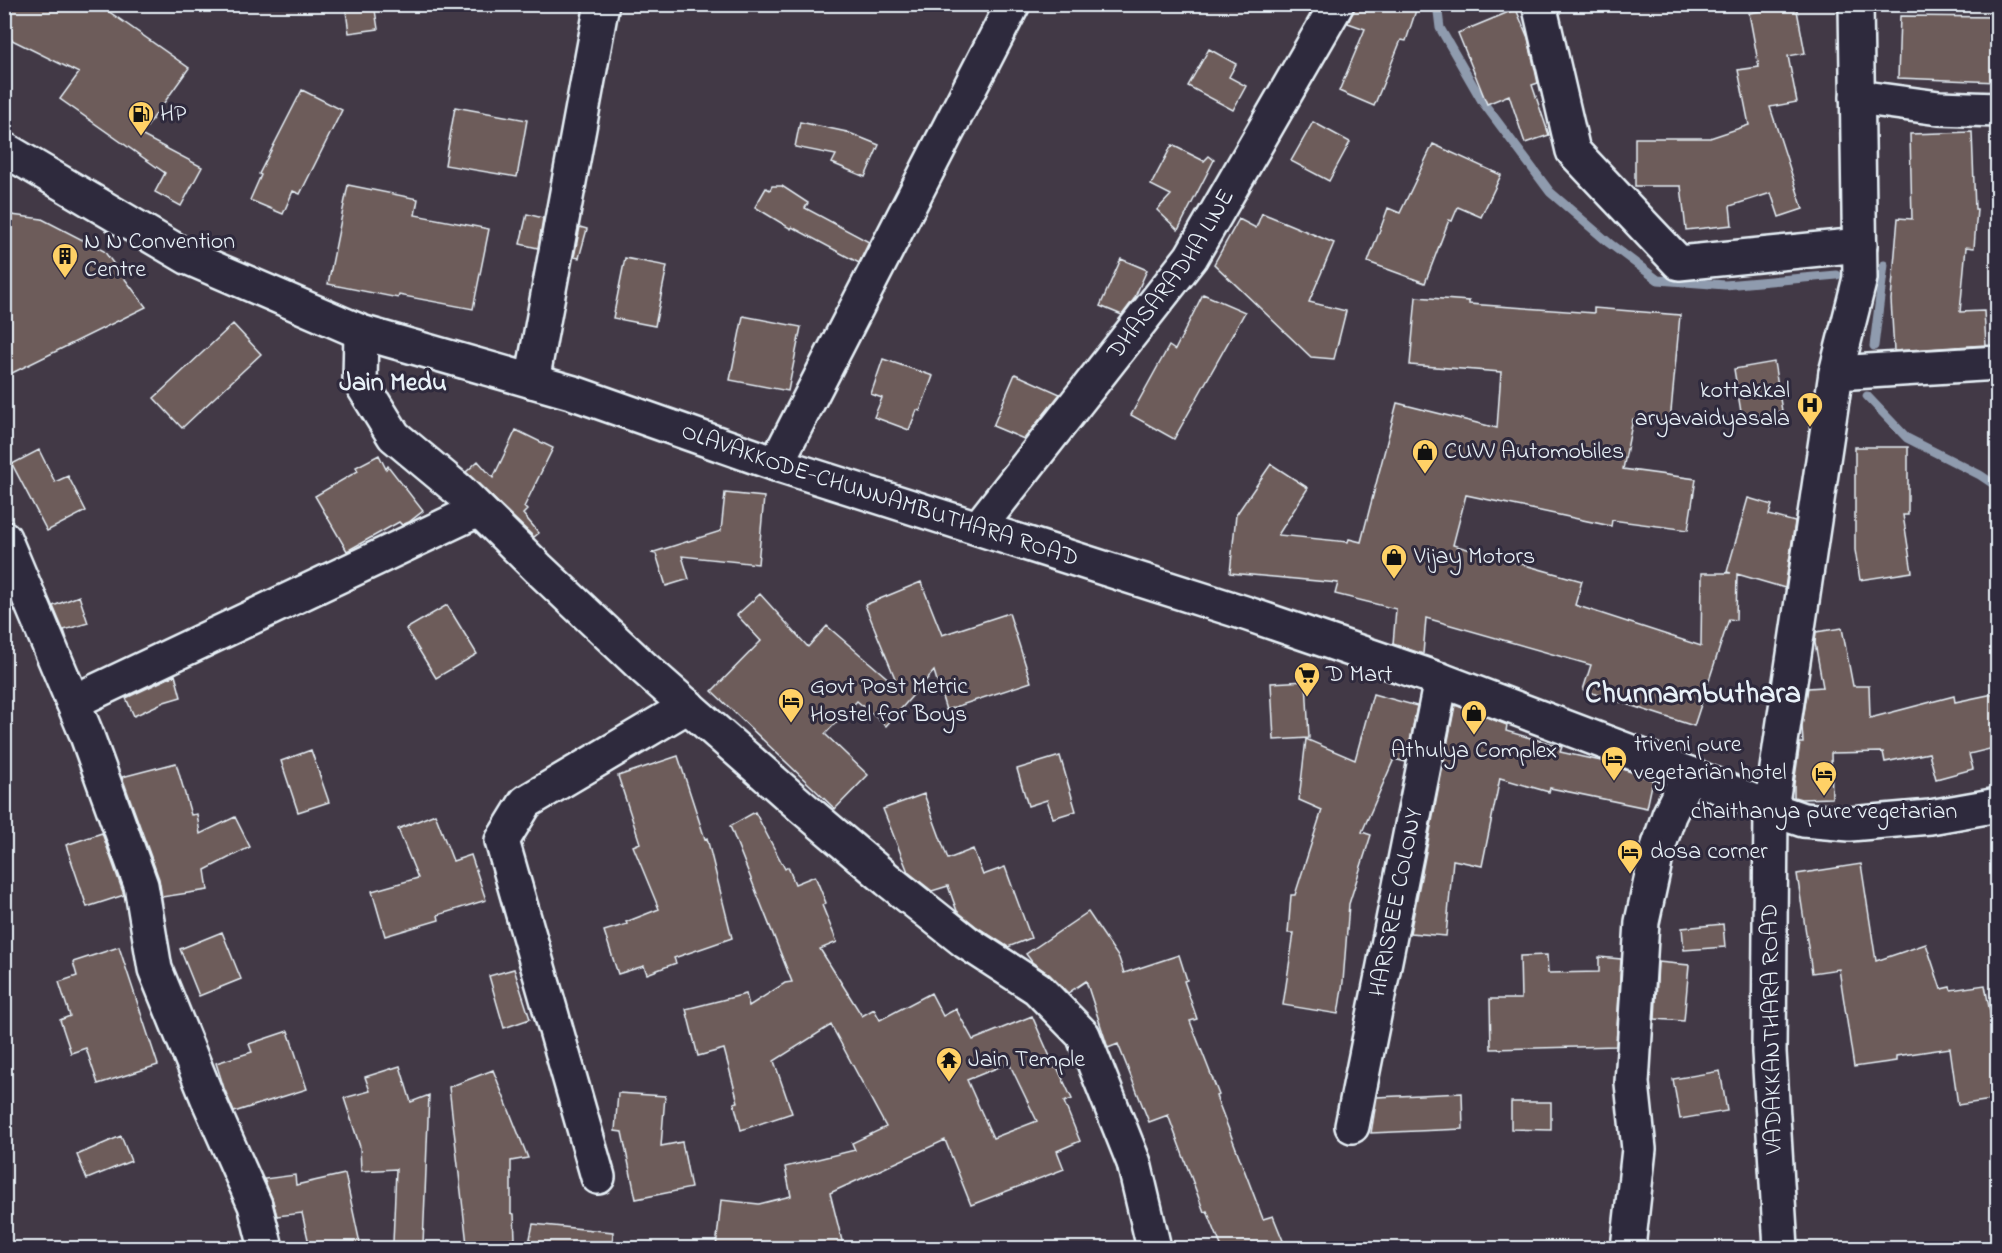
<svg xmlns="http://www.w3.org/2000/svg" width="2002" height="1253" font-family="'Indie Flower',sans-serif">
	<style>
		.lines { fill: none; stroke-linecap: round; stroke-linejoin: round }
		.stream { stroke: #8f9bae; stroke-width: 9 }
		.building { fill: #6d5c5a; stroke: #e8f1f8; stroke-width: 1.5; fill-rule: evenodd }
		.minor-casing { stroke: #e8f1f8; stroke-width: 38 }
		.tertiary-casing { stroke: #e8f1f8; stroke-width: 38 }
		.primary-casing { stroke: #e8f1f8; stroke-width: 38 }
		.minor { stroke: #2f2a3d; stroke-width: 33 }
		.tertiary { stroke: #2f2a3d; stroke-width: 33 }
		.primary { stroke: #2f2a3d; stroke-width: 33 }
		.labels { text-anchor: middle; dominant-baseline: central; stroke-width: 6; stroke-linejoin: round; paint-order: stroke }
		.poi-label { font-size: 24px; fill: #e8f1f8; stroke: #2f2a3d; text-anchor: start }
		.street-label { font-size: 24px; fill: #e8f1f8; stroke: #2f2a3d }
		.neighbourhood-label { font-size: 26px; font-weight: bold; fill: #e8f1f8; stroke: #2f2a3d }
		.district-label { font-size: 30px; font-weight: bold; fill: #e8f1f8; stroke: #2f2a3d }
	</style>
	<rect width="100%" height="100%" fill="#423946"/>
	<filter id="ink" filterUnits="userSpaceOnUse"><feTurbulence type="fractalNoise" baseFrequency=".0167" numOctaves="2"/><feDisplacementMap in="SourceGraphic" scale="12" xChannelSelector="R" yChannelSelector="G"/><feConvolveMatrix kernelMatrix="1 2 1 2 8 2 1 2 1" color-interpolation-filters="sRGB"/></filter>
	<g filter="url(#ink)">
		<g class="lines">
			<path class="stream" d="M 1437,4 L 1440,28 L 1482,101 L 1550,192 L 1609,243 L 1658,280 L 1725,285 L 1837,275
				M 1874,346 L 1884,265
				M 1867,396 L 1907,438 L 1980,475 L 1998,487"/>
		</g>
		<path class="building" d="M 4,4 L 98,4 L 189,68 L 141,135 L 202,167 L 181,206 L 155,192 L 165,173 L 60,99 L 79,73 L 4,36 Z
			M 345,4 L 374,4 L 378,29 L 349,33 Z
			M 1356,4 L 1418,4 L 1406,41 L 1401,40 L 1374,106 L 1339,91 L 1365,29 L 1348,23 Z
			M 1796,5 L 1805,53 L 1788,56 L 1797,102 L 1770,107 L 1803,209 L 1779,217 L 1771,193 L 1730,206 L 1732,225 L 1686,230 L 1681,186 L 1635,186 L 1635,138 L 1710,138 L 1749,125 L 1738,70 L 1759,67 L 1749,13 Z
			M 1516,9 L 1528,38 L 1538,83 L 1532,85 L 1549,135 L 1525,143 L 1509,95 L 1487,104 L 1458,33 Z
			M 1900,16 L 1998,17 L 1998,82 L 1898,78 Z
			M 1209,49 L 1236,64 L 1229,77 L 1246,86 L 1233,110 L 1188,86 Z
			M 302,90 L 342,110 L 300,194 L 293,191 L 283,214 L 250,200 L 261,175 L 259,174 Z
			M 455,107 L 527,120 L 517,177 L 445,165 Z
			M 800,122 L 847,132 L 879,145 L 865,177 L 832,163 L 836,155 L 795,147 Z
			M 1313,122 L 1350,142 L 1329,181 L 1291,161 Z
			M 1972,132 L 1975,209 L 1977,209 L 1974,248 L 1966,247 L 1960,312 L 1984,311 L 1986,345 L 1894,351 L 1891,300 L 1898,218 L 1912,219 L 1910,134 Z
			M 1433,144 L 1501,175 L 1481,217 L 1458,207 L 1452,221 L 1449,220 L 1425,283 L 1368,262 L 1388,208 L 1400,213 Z
			M 1172,145 L 1204,161 L 1209,156 L 1214,160 L 1178,230 L 1157,210 L 1171,195 L 1151,185 Z
			M 348,185 L 418,199 L 415,215 L 489,229 L 473,309 L 399,295 L 398,298 L 328,284 Z
			M 772,186 L 782,186 L 808,203 L 805,208 L 869,242 L 859,263 L 792,227 L 791,229 L 755,207 L 766,188 L 770,190 Z
			M 1262,213 L 1334,243 L 1309,302 L 1346,311 L 1334,359 L 1311,357 L 1214,264 L 1239,219 L 1256,228 Z
			M 4,214 L 42,219 L 104,251 L 146,307 L 4,377 Z
			M 527,214 L 543,218 L 538,248 L 520,244 Z
			M 580,227 L 587,229 L 579,258 L 574,257 Z
			M 625,258 L 667,266 L 655,326 L 613,318 Z
			M 1121,259 L 1147,270 L 1134,299 L 1122,315 L 1100,306 Z
			M 1203,294 L 1245,312 L 1174,439 L 1131,415 L 1169,346 L 1175,350 Z
			M 1416,297 L 1469,301 L 1469,304 L 1594,313 L 1594,308 L 1680,315 L 1670,422 L 1633,419 L 1623,469 L 1696,479 L 1688,530 L 1612,520 L 1611,526 L 1466,495 L 1453,545 L 1582,581 L 1575,605 L 1701,646 L 1702,573 L 1731,573 L 1727,572 L 1748,498 L 1772,505 L 1769,515 L 1795,522 L 1785,588 L 1737,574 L 1736,620 L 1729,619 L 1694,726 L 1583,690 L 1591,665 L 1426,618 L 1423,654 L 1393,644 L 1396,609 L 1335,594 L 1338,583 L 1230,573 L 1236,515 L 1271,464 L 1308,488 L 1278,535 L 1348,542 L 1349,539 L 1361,542 L 1397,403 L 1497,428 L 1501,372 L 1410,365 Z
			M 743,316 L 801,327 L 788,391 L 730,380 Z
			M 233,324 L 261,354 L 182,428 L 154,398 Z
			M 883,359 L 933,376 L 920,411 L 917,410 L 909,430 L 874,417 L 882,398 L 871,394 Z
			M 1774,362 L 1782,411 L 1742,418 L 1734,369 Z
			M 1015,374 L 1060,394 L 1024,439 L 993,426 Z
			M 516,430 L 553,448 L 524,507 L 527,510 L 523,514 L 539,533 L 534,537 L 466,472 L 478,461 L 493,478 Z
			M 1855,447 L 1908,447 L 1908,515 L 1903,515 L 1912,572 L 1860,580 L 1855,550 Z
			M 39,450 L 55,482 L 68,476 L 86,511 L 47,531 L 12,464 Z
			M 379,455 L 386,469 L 388,466 L 423,511 L 409,522 L 402,525 L 399,522 L 347,551 L 315,496 L 358,471 L 356,467 Z
			M 725,493 L 764,497 L 758,564 L 682,556 L 689,579 L 666,586 L 656,554 L 651,553 L 721,531 Z
			M 921,582 L 942,635 L 1009,613 L 1031,682 L 946,710 L 934,671 L 886,726 L 857,701 L 825,734 L 868,775 L 835,809 L 712,691 L 761,641 L 737,615 L 760,594 L 808,647 L 827,626 L 899,688 L 865,605 Z
			M 79,596 L 88,623 L 64,630 L 67,639 L 53,606 Z
			M 447,605 L 477,654 L 436,678 L 406,629 Z
			M 1842,628 L 1853,686 L 1869,686 L 1870,718 L 1954,696 L 1955,702 L 1998,693 L 1998,747 L 1969,754 L 1973,769 L 1936,779 L 1929,753 L 1885,762 L 1883,752 L 1831,753 L 1832,798 L 1801,799 L 1794,797 L 1794,784 L 1800,743 L 1803,743 L 1802,726 L 1808,688 L 1823,687 L 1815,643 L 1816,632 Z
			M 175,675 L 181,697 L 164,702 L 134,716 L 126,698 Z
			M 1306,681 L 1309,738 L 1274,740 L 1271,683 Z
			M 1373,694 L 1417,706 L 1406,762 L 1394,759 L 1362,832 L 1371,835 L 1349,904 L 1343,982 L 1338,1014 L 1283,1005 L 1294,933 L 1288,933 L 1291,895 L 1295,895 L 1322,810 L 1299,800 L 1306,739 L 1355,760 Z
			M 1455,705 L 1507,725 L 1506,731 L 1562,747 L 1560,752 L 1601,761 L 1653,780 L 1647,808 L 1550,788 L 1549,792 L 1500,778 L 1482,866 L 1453,860 L 1446,936 L 1410,933 Z
			M 311,750 L 329,802 L 298,812 L 281,761 Z
			M 678,756 L 705,839 L 707,838 L 732,938 L 674,958 L 676,963 L 647,974 L 644,966 L 618,974 L 604,931 L 627,924 L 626,922 L 659,909 L 633,846 L 640,843 L 618,776 Z
			M 1060,756 L 1076,811 L 1053,818 L 1047,800 L 1028,806 L 1017,769 Z
			M 176,763 L 191,815 L 197,814 L 200,834 L 235,817 L 250,847 L 205,870 L 208,890 L 162,897 L 159,879 L 122,777 Z
			M 924,794 L 948,859 L 973,849 L 983,875 L 1005,867 L 1031,938 L 1008,947 L 977,927 L 957,911 L 948,886 L 932,891 L 908,872 L 883,809 Z
			M 755,812 L 785,869 L 788,867 L 795,884 L 815,876 L 826,903 L 822,905 L 837,942 L 820,949 L 862,1016 L 874,1009 L 880,1020 L 931,993 L 943,1016 L 956,1009 L 973,1040 L 1032,1016 L 1055,1068 L 1057,1067 L 1072,1099 L 1064,1102 L 1080,1141 L 1057,1151 L 1064,1169 L 971,1205 L 945,1140 L 830,1193 L 843,1245 L 826,1248 L 716,1248 L 721,1200 L 759,1204 L 791,1196 L 785,1167 L 855,1150 L 852,1143 L 886,1127 L 831,1025 L 774,1061 L 792,1113 L 741,1130 L 734,1103 L 738,1102 L 724,1049 L 698,1056 L 686,1009 L 746,994 L 749,1006 L 785,983 L 792,982 L 730,826 ZM 1009,1063 L 1037,1121 L 993,1138 L 967,1080 Z
			M 435,814 L 453,861 L 471,855 L 486,900 L 438,915 L 439,920 L 385,936 L 372,891 L 418,878 L 398,829 Z
			M 102,833 L 124,895 L 87,907 L 66,845 Z
			M 1861,864 L 1876,961 L 1926,944 L 1941,989 L 1950,987 L 1951,990 L 1985,985 L 1998,1057 L 1998,1099 L 1958,1105 L 1950,1048 L 1896,1056 L 1896,1061 L 1854,1067 L 1839,969 L 1812,973 L 1797,874 Z
			M 1088,912 L 1119,958 L 1124,973 L 1179,955 L 1187,980 L 1184,981 L 1197,1019 L 1190,1021 L 1219,1095 L 1216,1096 L 1263,1219 L 1273,1216 L 1286,1248 L 1222,1248 L 1207,1211 L 1204,1212 L 1168,1115 L 1149,1122 L 1118,1044 L 1108,1048 L 1086,981 L 1068,993 L 1050,975 L 1032,962 L 1026,954 Z
			M 1723,924 L 1725,947 L 1684,950 L 1682,928 Z
			M 222,932 L 241,979 L 199,996 L 180,949 Z
			M 119,947 L 158,1065 L 98,1084 L 86,1048 L 71,1053 L 60,1020 L 70,1016 L 59,982 L 77,976 L 73,962 Z
			M 1547,955 L 1548,973 L 1599,972 L 1599,957 L 1621,959 L 1616,1046 L 1491,1049 L 1490,999 L 1521,999 L 1520,956 Z
			M 1658,962 L 1689,965 L 1684,1021 L 1655,1019 Z
			M 514,969 L 530,1019 L 504,1028 L 489,976 Z
			M 288,1031 L 307,1089 L 234,1112 L 224,1088 L 216,1063 L 252,1052 L 249,1044 Z
			M 400,1066 L 411,1102 L 429,1095 L 423,1244 L 393,1243 L 396,1169 L 361,1171 L 360,1147 L 344,1098 L 370,1091 L 365,1077 Z
			M 493,1070 L 528,1158 L 511,1161 L 511,1213 L 514,1214 L 515,1239 L 467,1244 L 449,1087 Z
			M 1720,1071 L 1727,1111 L 1680,1119 L 1673,1079 Z
			M 618,1093 L 665,1096 L 661,1146 L 682,1142 L 691,1188 L 636,1199 L 622,1132 L 615,1131 Z
			M 1462,1093 L 1463,1129 L 1371,1133 L 1377,1097 Z
			M 1511,1102 L 1551,1102 L 1551,1130 L 1511,1129 Z
			M 121,1136 L 131,1161 L 87,1179 L 77,1155 Z
			M 345,1174 L 361,1248 L 310,1248 L 302,1213 L 277,1216 L 272,1198 L 264,1179 L 295,1175 L 296,1185 Z
			M 533,1224 L 613,1232 L 612,1248 L 528,1248 Z"/>
		<g class="lines">
			<g class="minor-casing">
				<g id="minor">
					<path d="M 1539,4 L 1573,151 L 1679,263 L 1860,245"/>
					<path d="M 1857,97 L 1939,108 L 1998,110"/>
					<path d="M 361,332 L 360,381 L 394,436 L 460,491 L 538,568 L 643,667 L 802,807 L 888,880 L 966,942 L 1037,988 L 1083,1035 L 1134,1163 L 1154,1248"/>
					<path d="M 1836,373 L 1998,363"/>
					<path d="M 532,381 L 602,4"/>
					<path d="M 776,464 L 1013,4"/>
					<path id="s1" d="M 979,527 L 1191,257 L 1337,4"/>
					<path d="M 4,538 L 86,733 L 141,885 L 155,969 L 208,1099 L 255,1205 L 266,1248"/>
					<path d="M 73,702 L 478,510"/>
					<path id="s2" d="M 1352,1126 L 1441,680"/>
					<path d="M 598,1177 L 502,841 L 526,802 L 688,706"/>
					<path d="M 1628,1248 L 1639,1149 L 1632,1083 L 1642,922 L 1658,848 L 1669,815 L 1689,774"/>
				</g>
			</g>
			<g class="tertiary-casing">
				<path id="tertiary" d="M 1781,1248 L 1769,1052 L 1771,809 L 1836,373 L 1860,278 L 1856,4"/>
			</g>
			<g class="primary-casing">
				<g id="primary">
					<path id="s3" d="M 4,149 L 187,257 L 361,332 L 574,393 L 776,464 L 1248,614 L 1441,680 L 1689,774 L 1771,809 L 1803,820 L 1850,824 L 1930,817 L 1998,805"/>
				</g>
			</g>
			<use href="#minor" class="minor"/>
			<use href="#tertiary" class="tertiary"/>
			<use href="#primary" class="primary"/>
		</g>
	</g>
	<defs>
		<g id="fuel-pin" transform="scale(1.35)"><path d="M0 17L-7.5 6A9.5 9.5 0 1 1 7.5 6Z" fill="#ffd166" stroke="#2f2a3d"/><path d="M-5.5-6h7V0h2V4h1.3V-2.5L3-4.5l.8-.8L6-3V5H2.5V1h-1V6h-7ZM-4.2-4.7v3.2H.2V-4.7Z" fill="#111"/></g>
		<g id="building-pin" transform="scale(1.35)"><path d="M0 17L-7.5 6A9.5 9.5 0 1 1 7.5 6Z" fill="#ffd166" stroke="#2f2a3d"/><path d="M-4-6H4V6H1V3H-1V6H-4ZM-2.5-4.3h1.7v1.8h-1.7ZM.8-4.3h1.7v1.8H.8ZM-2.5-1h1.7V.8h-1.7ZM.8-1h1.7V.8H.8Z" fill="#111"/></g>
		<g id="hospital-pin" transform="scale(1.35)"><path d="M0 17L-7.5 6A9.5 9.5 0 1 1 7.5 6Z" fill="#ffd166" stroke="#2f2a3d"/><path d="M-5-5h3v3.5h4V-5h3V5h-3V1.5h-4V5h-3Z" fill="#111"/></g>
		<g id="shop-pin" transform="scale(1.35)"><path d="M0 17L-7.5 6A9.5 9.5 0 1 1 7.5 6Z" fill="#ffd166" stroke="#2f2a3d"/><path d="M-5-2.5h2.3a2.7 3.5 0 0 1 5.4 0H5L5.5 6h-11ZM-1.5-2.5h3a1.5 2.3 0 0 0-3 0Z" fill="#111"/></g>
		<g id="supermarket-pin" transform="scale(1.35)"><path d="M0 17L-7.5 6A9.5 9.5 0 1 1 7.5 6Z" fill="#ffd166" stroke="#2f2a3d"/><path d="M-6-5.5h2.5l.6 2H6L4.5 2H-2.5L-4.4-4H-6ZM-1.5 3.2a1.3 1.3 0 1 0 .1 0ZM3 3.2a1.3 1.3 0 1 0 .1 0Z" fill="#111"/></g>
		<g id="hotel-pin" transform="scale(1.35)"><path d="M0 17L-7.5 6A9.5 9.5 0 1 1 7.5 6Z" fill="#ffd166" stroke="#2f2a3d"/><path d="M-6-4.5h1.5V1H6V5H4.5V3h-9V5H-6ZM-4 0a1.8 1.8 0 1 1 3.6 0ZM.5 0V-2.5h3Q6-2.5 6 0Z" fill="#111"/></g>
		<g id="temple-pin" transform="scale(1.35)"><path d="M0 17L-7.5 6A9.5 9.5 0 1 1 7.5 6Z" fill="#ffd166" stroke="#2f2a3d"/><path d="M0-6L5-2H3V0L6.5 2.5H4V6H1.5V3h-3V6H-4V2.5H-6.5L-3 0V-2H-5Z" fill="#111"/></g>
	</defs>
	<g fill-rule="evenodd">
		<use href="#fuel-pin" x="141" y="114"/>
		<use href="#building-pin" x="65" y="256"/>
		<use href="#hospital-pin" x="1810" y="405"/>
		<use href="#shop-pin" x="1425" y="452"/>
		<use href="#shop-pin" x="1394" y="557"/>
		<use href="#supermarket-pin" x="1307" y="675"/>
		<use href="#hotel-pin" x="791" y="701"/>
		<use href="#shop-pin" x="1474" y="713"/>
		<use href="#hotel-pin" x="1614" y="759"/>
		<use href="#hotel-pin" x="1824" y="774"/>
		<use href="#hotel-pin" x="1630" y="852"/>
		<use href="#temple-pin" x="949" y="1060"/>
	</g>
	<g class="labels">
		<g class="poi-label">
			<text x="160" y="114">HP</text>
			<text x="84" y="242">N N Convention<tspan x="84" dy="28">Centre</tspan></text>
			<text x="1790" y="391" text-anchor="end">kottakkal<tspan x="1790" dy="28">aryavaidyasala</tspan></text>
			<text x="1444" y="452">CUVV Automobiles</text>
			<text x="1414" y="557">Vijay Motors</text>
			<text x="1326" y="675">D Mart</text>
			<text x="810" y="687">Govt Post Metric<tspan x="810" dy="28">Hostel for Boys</tspan></text>
			<text x="1634" y="745">triveni pure<tspan x="1634" dy="28">vegetarian hotel</tspan></text>
			<text x="1474" y="751" text-anchor="middle">Athulya Complex</text>
			<text x="1824" y="812" text-anchor="middle">chaithanya pure vegetarian</text>
			<text x="1650" y="852">dosa corner</text>
			<text x="968" y="1060">Jain Temple</text>
		</g>
		<g class="street-label">
			<text stroke="none"><textPath href="#s1" startOffset="318">DHASARADHA LINE</textPath></text>
			<text stroke="none"><textPath href="#s3" startOffset="946">OLAVAKKODE-CHUNNAMBUTHARA ROAD</textPath></text>
			<text stroke="none"><textPath href="#s2" startOffset="228">HARISREE COLONY</textPath></text>
			<text transform="translate(1773 1029) rotate(-91)">VADAKKANTHARA ROAD</text>
		</g>
		<g class="neighbourhood-label">
			<text x="393" y="384">Jain Medu</text>
		</g>
		<g class="district-label">
			<text x="1693" y="695">Chunnambuthara</text>
		</g>
	</g>
	<rect width="2002" height="1253" fill="none" stroke="#2f2a3d" stroke-width="24"/>
	<rect x="12" y="12" width="1978" height="1229" fill="none" stroke="#e8f1f8" stroke-width="2" filter="url(#ink)"/>
</svg>
